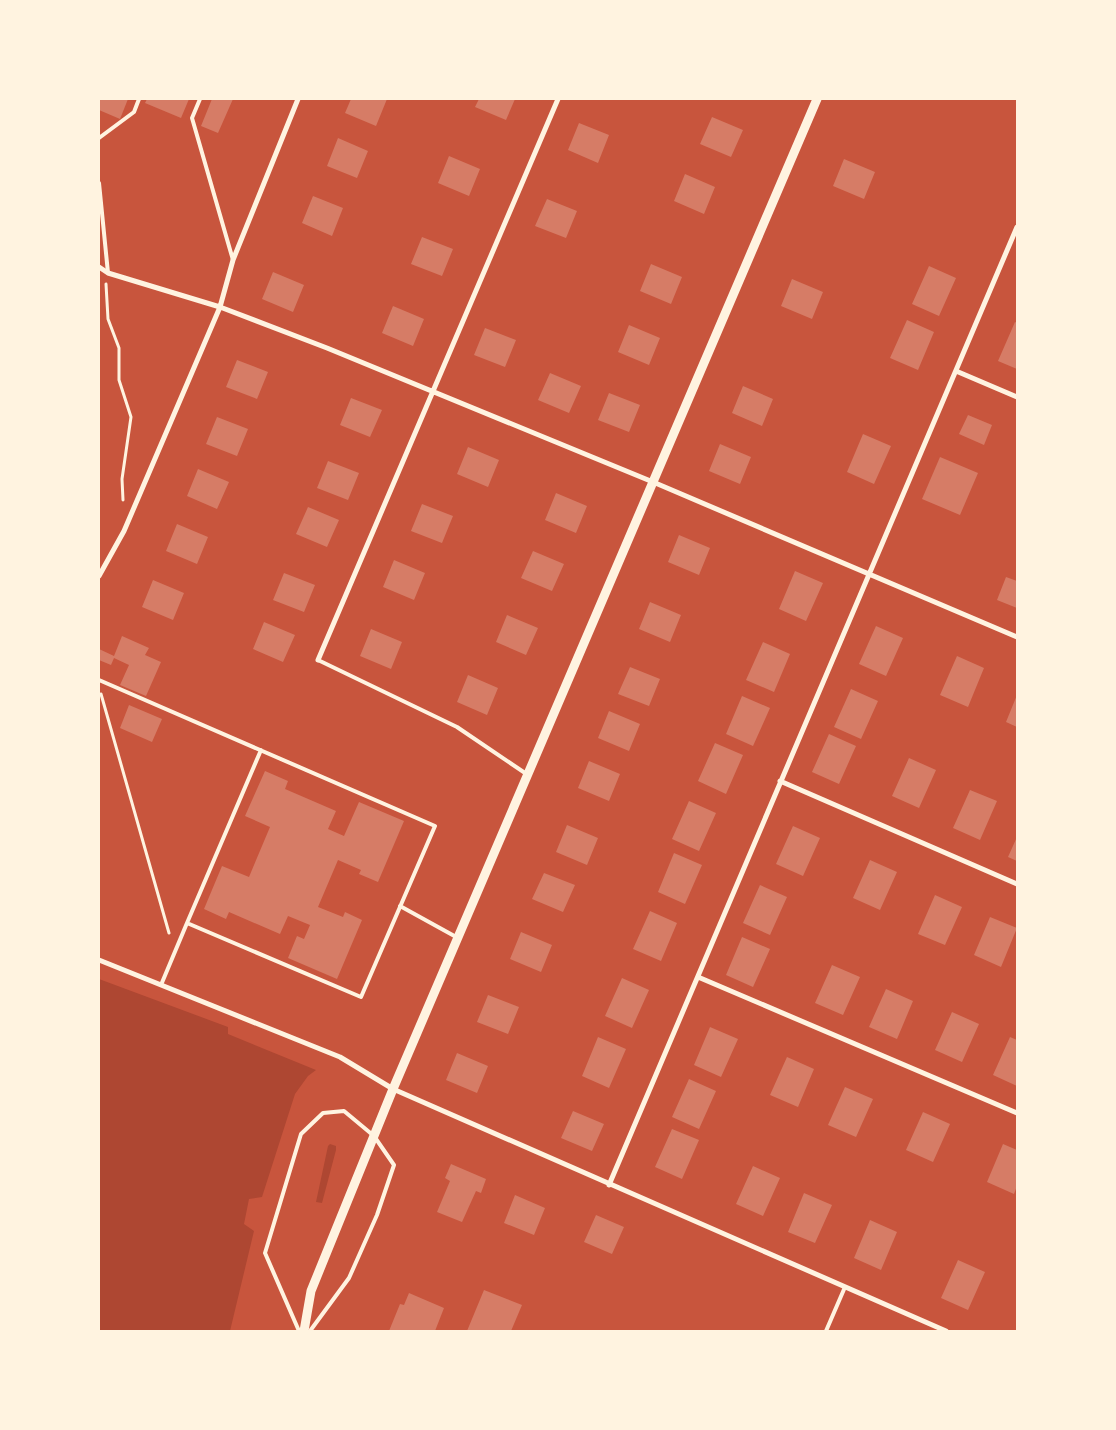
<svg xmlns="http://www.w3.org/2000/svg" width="1116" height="1430" font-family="'Source Sans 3',sans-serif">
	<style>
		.green { fill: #ae4732 }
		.building { fill: #d67c66 }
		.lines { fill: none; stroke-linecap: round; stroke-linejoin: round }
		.path { stroke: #fff3e0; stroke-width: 3 }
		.service { stroke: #fff3e0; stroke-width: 4 }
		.minor { stroke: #fff3e0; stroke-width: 5 }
		.tertiary { stroke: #fff3e0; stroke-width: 9 }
	</style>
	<rect width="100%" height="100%" fill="#c8553d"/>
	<path class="green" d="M 99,979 L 228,1027 L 228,1034 L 316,1070 L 308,1076 L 295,1094 L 262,1197 L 249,1199 L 244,1224 L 254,1231 L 230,1331 L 99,1331 Z
		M 330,1144 L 336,1146 L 336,1150 L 322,1203 L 316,1202 L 328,1146 Z"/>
	<path class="building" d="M 99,99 L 128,99 L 120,119 L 99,110 Z
		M 147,99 L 189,99 L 181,118 L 145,103 Z
		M 212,99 L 233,99 L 218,133 L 201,126 Z
		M 351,99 L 387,99 L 376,126 L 345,113 Z
		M 479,99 L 515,99 L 506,120 L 475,107 Z
		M 712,117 L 743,130 L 731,157 L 700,144 Z
		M 579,123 L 609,135 L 598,163 L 568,150 Z
		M 338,138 L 368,151 L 357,178 L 327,166 Z
		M 449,156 L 480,169 L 469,196 L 438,183 Z
		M 844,159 L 875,172 L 864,199 L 833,186 Z
		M 685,174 L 715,187 L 704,214 L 674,201 Z
		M 313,196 L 343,208 L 332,236 L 302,223 Z
		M 547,199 L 577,211 L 566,238 L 535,226 Z
		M 422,237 L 453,249 L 442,276 L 411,264 Z
		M 651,264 L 682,277 L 671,304 L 640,291 Z
		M 929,266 L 956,278 L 939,316 L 912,304 Z
		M 273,272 L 304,285 L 293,312 L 262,299 Z
		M 792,279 L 823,292 L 812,319 L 781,306 Z
		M 393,306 L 424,319 L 413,346 L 382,333 Z
		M 907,320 L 934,332 L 918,370 L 890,358 Z
		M 1015,322 L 1017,323 L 1017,369 L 998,361 Z
		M 629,325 L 660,338 L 649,365 L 618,352 Z
		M 485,328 L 516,340 L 505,367 L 474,355 Z
		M 237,360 L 268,372 L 257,399 L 226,387 Z
		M 550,373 L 581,386 L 569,413 L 538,400 Z
		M 743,386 L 773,399 L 762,426 L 732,413 Z
		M 609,393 L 640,405 L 629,432 L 598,420 Z
		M 351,398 L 382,410 L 370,437 L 340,425 Z
		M 968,415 L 992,425 L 984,445 L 959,434 Z
		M 217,417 L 248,429 L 237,456 L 206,444 Z
		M 863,434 L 891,446 L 874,484 L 847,472 Z
		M 720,444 L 751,457 L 740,484 L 709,471 Z
		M 468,447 L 499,460 L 488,487 L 457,474 Z
		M 940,457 L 978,473 L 960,515 L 922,499 Z
		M 328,461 L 359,473 L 348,500 L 317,488 Z
		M 198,469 L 229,482 L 217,509 L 187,496 Z
		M 556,493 L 587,506 L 576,533 L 545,520 Z
		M 422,504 L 453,516 L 442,543 L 411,531 Z
		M 308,507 L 339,520 L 327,547 L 296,534 Z
		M 177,524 L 208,537 L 197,564 L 166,551 Z
		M 679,535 L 710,548 L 699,575 L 668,562 Z
		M 533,551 L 564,564 L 552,591 L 521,578 Z
		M 394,560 L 425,573 L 414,600 L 383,587 Z
		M 795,571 L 823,583 L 806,621 L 779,609 Z
		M 284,573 L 315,585 L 304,612 L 273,600 Z
		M 1006,577 L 1017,581 L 1017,608 L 997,600 Z
		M 153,580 L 184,593 L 173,620 L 142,607 Z
		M 650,602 L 681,615 L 670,642 L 639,629 Z
		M 507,615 L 538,628 L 526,655 L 496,642 Z
		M 264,622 L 295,635 L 283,662 L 253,649 Z
		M 876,626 L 903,638 L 886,676 L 859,664 Z
		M 371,629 L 402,642 L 391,669 L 360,656 Z
		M 122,636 L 149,648 L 145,655 L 161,662 L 146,696 L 120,685 L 129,665 L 114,658 L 111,665 L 99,660 L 99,649 L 114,656 Z
		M 763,642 L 790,654 L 774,692 L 746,680 Z
		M 957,656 L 984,668 L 968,707 L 940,695 Z
		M 630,667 L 660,679 L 649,706 L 618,694 Z
		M 468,675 L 498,688 L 487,715 L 457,702 Z
		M 851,689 L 878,701 L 861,739 L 834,727 Z
		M 1017,695 L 1017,727 L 1006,722 Z
		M 742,696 L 770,708 L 753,746 L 726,734 Z
		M 129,705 L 162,719 L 152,742 L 120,728 Z
		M 609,711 L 640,724 L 629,751 L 598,738 Z
		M 829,734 L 856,746 L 839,784 L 812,772 Z
		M 715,743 L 743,755 L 726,794 L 698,781 Z
		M 909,758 L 936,770 L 919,808 L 892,796 Z
		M 589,761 L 620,774 L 609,801 L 578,788 Z
		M 265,771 L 288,781 L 285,789 L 336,811 L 328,829 L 344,836 L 359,802 L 404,821 L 378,882 L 359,874 L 361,870 L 338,860 L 318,907 L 343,917 L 345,912 L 362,920 L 337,979 L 288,958 L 297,936 L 304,939 L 310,925 L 288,916 L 280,934 L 229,912 L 226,919 L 204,909 L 222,866 L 249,877 L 270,827 L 245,816 Z
		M 970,790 L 997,801 L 980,840 L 953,828 Z
		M 689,801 L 716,813 L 699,851 L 672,839 Z
		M 567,825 L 598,838 L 587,865 L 556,852 Z
		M 793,826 L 820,838 L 803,876 L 776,864 Z
		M 1017,837 L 1017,861 L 1008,857 Z
		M 674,853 L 702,865 L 685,904 L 658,892 Z
		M 870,860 L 897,872 L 880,910 L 853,898 Z
		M 544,873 L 575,885 L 563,912 L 532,899 Z
		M 760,885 L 787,897 L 770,935 L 743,923 Z
		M 935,895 L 962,907 L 945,945 L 918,934 Z
		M 650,911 L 677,923 L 661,961 L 633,949 Z
		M 990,917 L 1017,928 L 1001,967 L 974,955 Z
		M 521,932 L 552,945 L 541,972 L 510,959 Z
		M 742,937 L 770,949 L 753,987 L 726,975 Z
		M 832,965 L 860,977 L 843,1015 L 815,1003 Z
		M 622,978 L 649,990 L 632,1028 L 605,1016 Z
		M 886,989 L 913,1001 L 897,1039 L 869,1027 Z
		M 488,995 L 519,1007 L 508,1034 L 477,1022 Z
		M 952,1012 L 979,1024 L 962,1062 L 935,1050 Z
		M 710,1027 L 738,1039 L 721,1077 L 694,1065 Z
		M 598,1037 L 626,1049 L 609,1088 L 582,1076 Z
		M 1010,1037 L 1017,1040 L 1017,1086 L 993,1075 Z
		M 457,1053 L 488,1066 L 477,1093 L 446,1080 Z
		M 787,1057 L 814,1069 L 798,1107 L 770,1095 Z
		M 689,1079 L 716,1091 L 699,1129 L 672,1117 Z
		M 845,1087 L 873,1099 L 856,1137 L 828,1125 Z
		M 573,1111 L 604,1124 L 592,1151 L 561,1138 Z
		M 923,1112 L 950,1124 L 933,1162 L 906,1150 Z
		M 672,1129 L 699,1140 L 682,1179 L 655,1167 Z
		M 1003,1144 L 1017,1150 L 1017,1186 L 1014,1194 L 987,1182 Z
		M 451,1164 L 486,1179 L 481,1193 L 476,1191 L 462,1222 L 437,1212 L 450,1181 L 445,1178 Z
		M 753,1166 L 780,1178 L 763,1216 L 736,1204 Z
		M 804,1193 L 832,1205 L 815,1243 L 788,1232 Z
		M 515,1195 L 545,1208 L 534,1235 L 504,1223 Z
		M 596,1215 L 624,1227 L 612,1254 L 584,1242 Z
		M 870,1220 L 897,1232 L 881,1270 L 854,1258 Z
		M 958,1260 L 985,1272 L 968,1310 L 941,1298 Z
		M 484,1290 L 522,1305 L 511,1331 L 467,1331 Z
		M 409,1293 L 444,1308 L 435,1331 L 389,1331 L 400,1304 L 404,1305 Z"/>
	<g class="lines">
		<path class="path" d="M 106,284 L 108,319 L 119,348 L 119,380 L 131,417 L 122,479 L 123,500
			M 101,694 L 169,933"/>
		<path class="service" d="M 200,99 L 192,118 L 233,260
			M 99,138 L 134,112 L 139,99
			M 99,183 L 108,273
			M 318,660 L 457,727 L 528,775
			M 99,680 L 435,826 L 361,997 L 187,923 L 261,750
			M 400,906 L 458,938
			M 161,985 L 187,923
			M 299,1331 L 265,1253 L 301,1134 L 323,1113 L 344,1111 L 374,1136 L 394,1165 L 377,1215 L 349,1278 L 310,1331
			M 826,1331 L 845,1287"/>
		<path class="minor" d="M 99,267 L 108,273 L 220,307 L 327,348 L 653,482 L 1017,637
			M 956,371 L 1017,397
			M 99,576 L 124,531 L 220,307 L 233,260 L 298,99
			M 318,660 L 558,99
			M 780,781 L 1017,884
			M 99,960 L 340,1057 L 393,1089 L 946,1331
			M 698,977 L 1017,1113
			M 609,1185 L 1017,227"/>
		<path class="tertiary" d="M 304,1331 L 311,1291 L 393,1089 L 817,99"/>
	</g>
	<rect width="1116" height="1430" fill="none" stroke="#fff3e0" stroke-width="200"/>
</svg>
